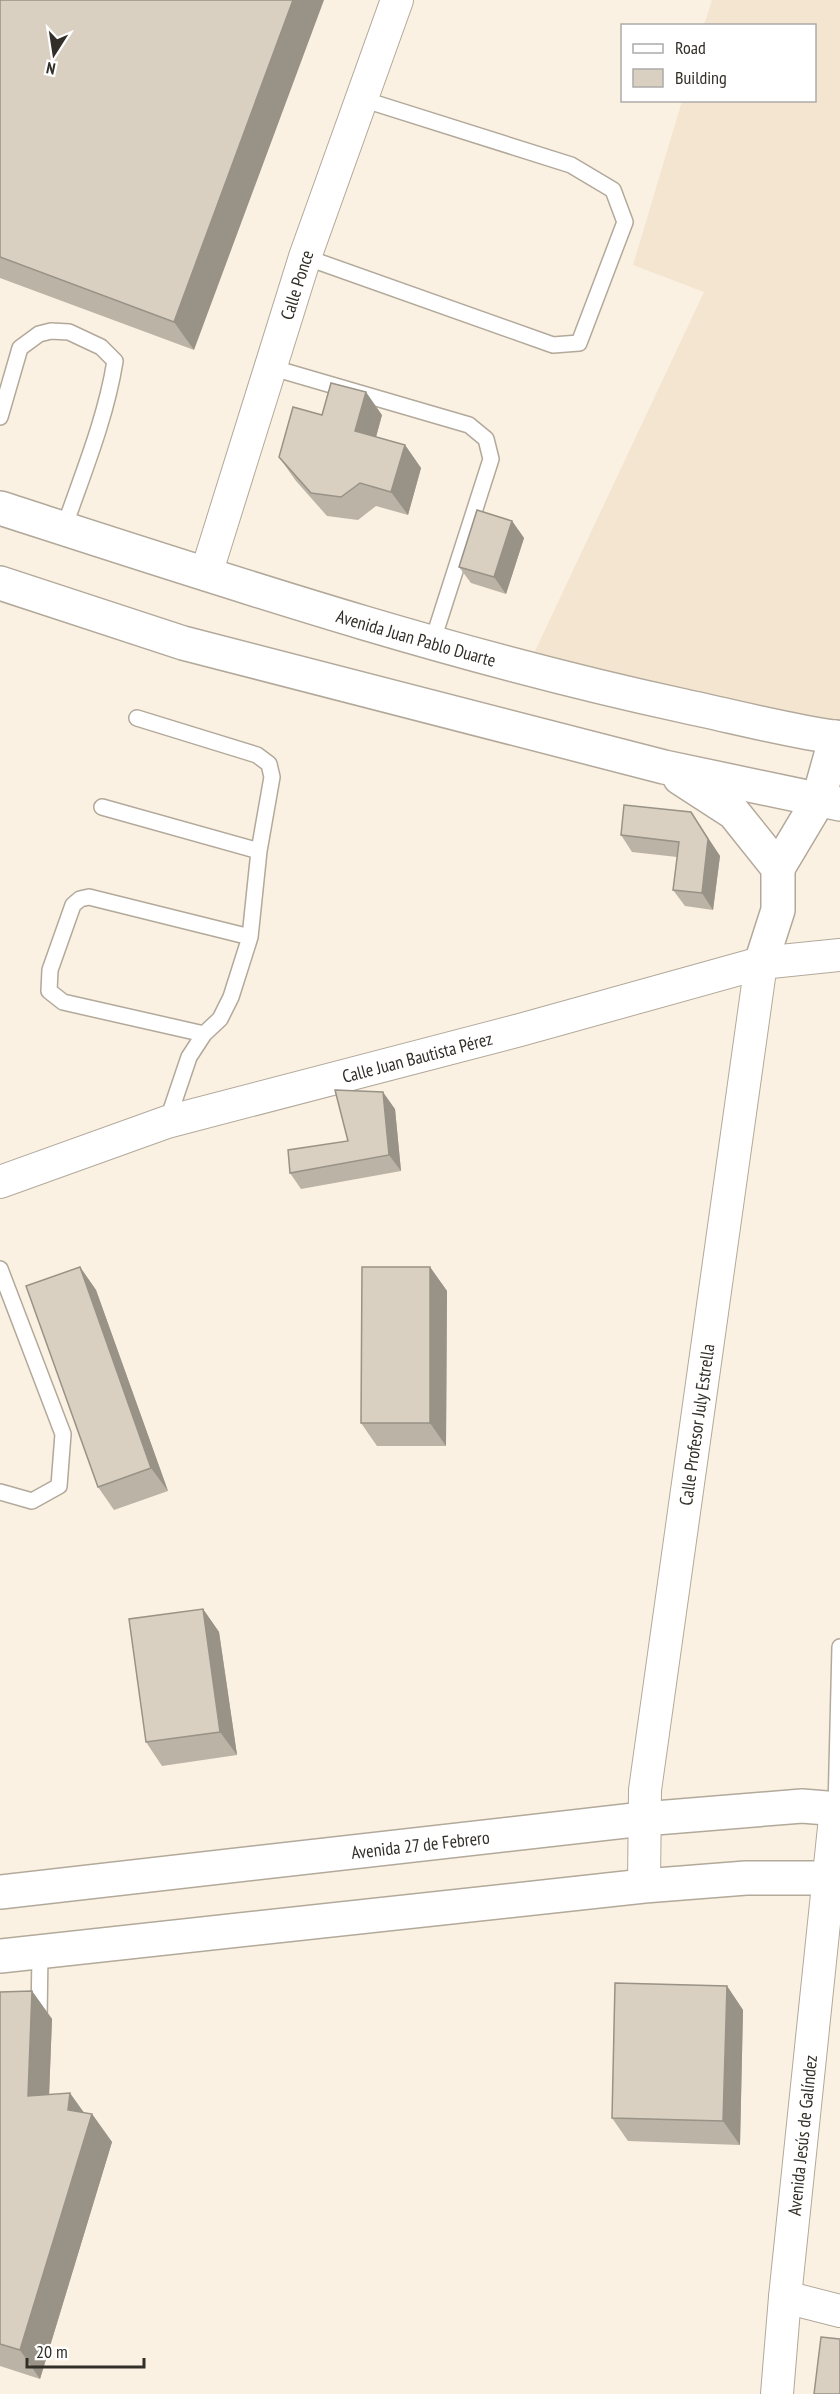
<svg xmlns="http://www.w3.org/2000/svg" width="840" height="2394" font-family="'PT Sans Narrow',sans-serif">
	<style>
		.built { fill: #f3e5d0 }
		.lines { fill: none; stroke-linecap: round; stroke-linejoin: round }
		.lane-casing { stroke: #b2a99b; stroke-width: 18 }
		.street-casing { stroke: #b2a99b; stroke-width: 34 }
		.primary-casing { stroke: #b2a99b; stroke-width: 36 }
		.lane { stroke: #fff; stroke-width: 15 }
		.street { stroke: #fff; stroke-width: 32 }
		.primary { stroke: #fff; stroke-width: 33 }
		.wall { fill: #bbb3a6 }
		.shaded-wall { fill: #989287 }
		.building { fill: #d9d0c1; stroke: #989287; stroke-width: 1.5 }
		.labels { text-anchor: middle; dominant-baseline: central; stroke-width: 4.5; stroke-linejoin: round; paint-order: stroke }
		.street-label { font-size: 18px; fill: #322e28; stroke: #fff }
	</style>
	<rect width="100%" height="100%" fill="#fbf1e2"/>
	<path class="built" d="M 712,0 L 840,0 L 840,734 L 527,668 L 704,292 L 633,265 L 682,101 L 814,100 L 814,26 L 704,25 Z"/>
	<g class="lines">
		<g class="lane-casing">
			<path id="lane" d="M 305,257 L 553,345 L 579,343 L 625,222 L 613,190 L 571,165 L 362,99
				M 270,367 L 469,425 L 486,439 L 491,459 L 432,643
				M 0,417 L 20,348 L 39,334 L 51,331 L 69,332 L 101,347 L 115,361 C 106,418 83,473 64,528
				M 137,718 L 257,755 L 269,764 L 272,777 L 259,851 L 250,937 L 231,997 L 220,1019 L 204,1034 L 189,1057 L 167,1122
				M 102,807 L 259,851
				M 204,1034 L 63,1002 L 49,991 L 50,970 L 73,905 L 80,899 L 89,897 L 250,937
				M 0,1269 L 63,1434 L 59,1486 L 32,1501 L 0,1492
				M 836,1808 L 840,1647
				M 39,2021 L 40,1952"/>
		</g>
		<g class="street-casing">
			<g id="street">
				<path id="s1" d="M 206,574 L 305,257 L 397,0"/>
				<path id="s2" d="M 0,1182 L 167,1122 L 520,1030 L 761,963 L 840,955"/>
				<path id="s3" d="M 644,1886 L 645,1790 L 761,963"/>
				<path d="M 785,2297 L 840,2311"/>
				<path id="s4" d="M 777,2394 L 785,2297 L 836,1808"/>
			</g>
		</g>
		<g class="primary-casing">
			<g id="primary">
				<path id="s5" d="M 0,508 C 226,581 452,656 684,706 C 736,717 788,731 840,738"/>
				<path d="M 0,583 L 183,643 L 664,767 L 840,804"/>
				<path d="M 680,778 L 734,813 L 778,868 L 778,910 L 761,963"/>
				<path d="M 778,868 L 818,801 L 836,737"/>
				<path id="s6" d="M 0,1892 L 643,1819 L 802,1806 L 840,1809"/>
				<path d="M 0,1956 L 644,1886 L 746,1878 L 840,1878"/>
			</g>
		</g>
		<use href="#lane" class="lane"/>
		<use href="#street" class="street"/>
		<use href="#primary" class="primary"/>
	</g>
	<path class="wall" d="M 0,0 L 194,350 L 0,278 Z
		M 322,415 L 382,415 L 376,437 L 405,445 L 421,468 L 408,515 L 376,506 L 358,520 L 327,516 L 296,481 L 279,457 Z
		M 512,521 L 524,538 L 506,594 L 471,583 L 459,567 Z
		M 702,829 L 720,856 L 713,910 L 685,906 L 673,890 L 677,857 L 632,852 L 621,835 Z
		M 395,1109 L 401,1171 L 301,1189 L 290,1173 L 348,1141 Z
		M 80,1267 L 96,1290 L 168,1491 L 114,1510 L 98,1487 Z
		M 430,1267 L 447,1291 L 446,1446 L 377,1446 L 361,1423 Z
		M 203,1609 L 219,1632 L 237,1755 L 162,1766 L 146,1742 Z
		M 727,1986 L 743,2010 L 740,2145 L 628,2141 L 612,2118 Z
		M 32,1991 L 52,2019 L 49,2095 L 83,2113 L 92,2114 L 112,2142 L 40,2379 L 0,2366 L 0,1992 Z"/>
	<path class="shaded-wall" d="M 293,0 L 324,0 L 194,350 L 174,322 Z
		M 366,392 L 382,415 L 371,455 L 355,431 Z
		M 405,445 L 421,468 L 408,515 L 391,492 Z
		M 512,521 L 524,538 L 506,594 L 494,577 Z
		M 691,812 L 720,856 L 713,910 L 702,893 Z
		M 383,1092 L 395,1109 L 401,1171 L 389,1155 Z
		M 80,1267 L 96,1290 L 168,1491 L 151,1468 Z
		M 430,1267 L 447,1291 L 446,1446 L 430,1423 Z
		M 203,1609 L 219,1632 L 237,1755 L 220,1732 Z
		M 727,1986 L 743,2010 L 740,2145 L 723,2121 Z
		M 32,1991 L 52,2019 L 48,2124 L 28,2096 Z
		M 70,2093 L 90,2121 L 92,2114 L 112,2142 L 40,2379 L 20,2350 Z"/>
	<path class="building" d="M 0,0 L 293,0 L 174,322 L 0,257 Z
		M 331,383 L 366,392 L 355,431 L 405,445 L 391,492 L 360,483 L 341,497 L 311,493 L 279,457 L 293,407 L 322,415 Z
		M 477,510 L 512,521 L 494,577 L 459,567 Z
		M 624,805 L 691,812 L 708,839 L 702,893 L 673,890 L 679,842 L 621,835 Z
		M 335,1090 L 383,1092 L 389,1155 L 290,1173 L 288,1150 L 348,1141 Z
		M 80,1267 L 151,1468 L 98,1487 L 26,1286 Z
		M 362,1267 L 430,1267 L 430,1423 L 361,1423 Z
		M 203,1609 L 220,1732 L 146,1742 L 129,1619 Z
		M 615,1983 L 727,1986 L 723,2121 L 612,2118 Z
		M 32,1991 L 28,2096 L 70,2093 L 68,2110 L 92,2114 L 20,2350 L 0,2344 L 0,1992 Z
		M 821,2337 L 840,2339 L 840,2394 L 814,2394 Z"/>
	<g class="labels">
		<g class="street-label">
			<text stroke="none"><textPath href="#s1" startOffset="303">Calle Ponce</textPath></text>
			<text stroke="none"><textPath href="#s5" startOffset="436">Avenida Juan Pablo Duarte</textPath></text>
			<text stroke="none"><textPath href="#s2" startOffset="436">Calle Juan Bautista Pérez</textPath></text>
			<text stroke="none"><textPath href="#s3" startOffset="465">Calle Profesor July Estrella</textPath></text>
			<text stroke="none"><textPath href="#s6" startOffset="423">Avenida 27 de Febrero</textPath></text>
			<text stroke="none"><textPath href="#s4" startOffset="260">Avenida Jesús de Galíndez</textPath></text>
		</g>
	</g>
	<rect x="621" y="24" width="195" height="78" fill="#ffffff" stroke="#adaba9" stroke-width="1.5"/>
	<rect x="633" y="44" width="30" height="9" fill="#ffffff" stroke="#adaba9" stroke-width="1.5"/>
	<text x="675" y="54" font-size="18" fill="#322e28">Road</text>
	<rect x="633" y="69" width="30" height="18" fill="#d9d0c1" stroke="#adaba9" stroke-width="1.5"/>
	<text x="675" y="84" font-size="18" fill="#322e28">Building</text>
	<g transform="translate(54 54) rotate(192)" stroke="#ffffff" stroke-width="4.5" paint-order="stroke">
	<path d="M0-4.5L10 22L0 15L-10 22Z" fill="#322e28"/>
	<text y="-9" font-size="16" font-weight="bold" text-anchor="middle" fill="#322e28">N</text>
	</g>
	<path d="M27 2358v9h117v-9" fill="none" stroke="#322e28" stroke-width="3"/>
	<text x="36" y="2358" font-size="18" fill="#322e28" stroke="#ffffff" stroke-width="4.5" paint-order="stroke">20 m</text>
</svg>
